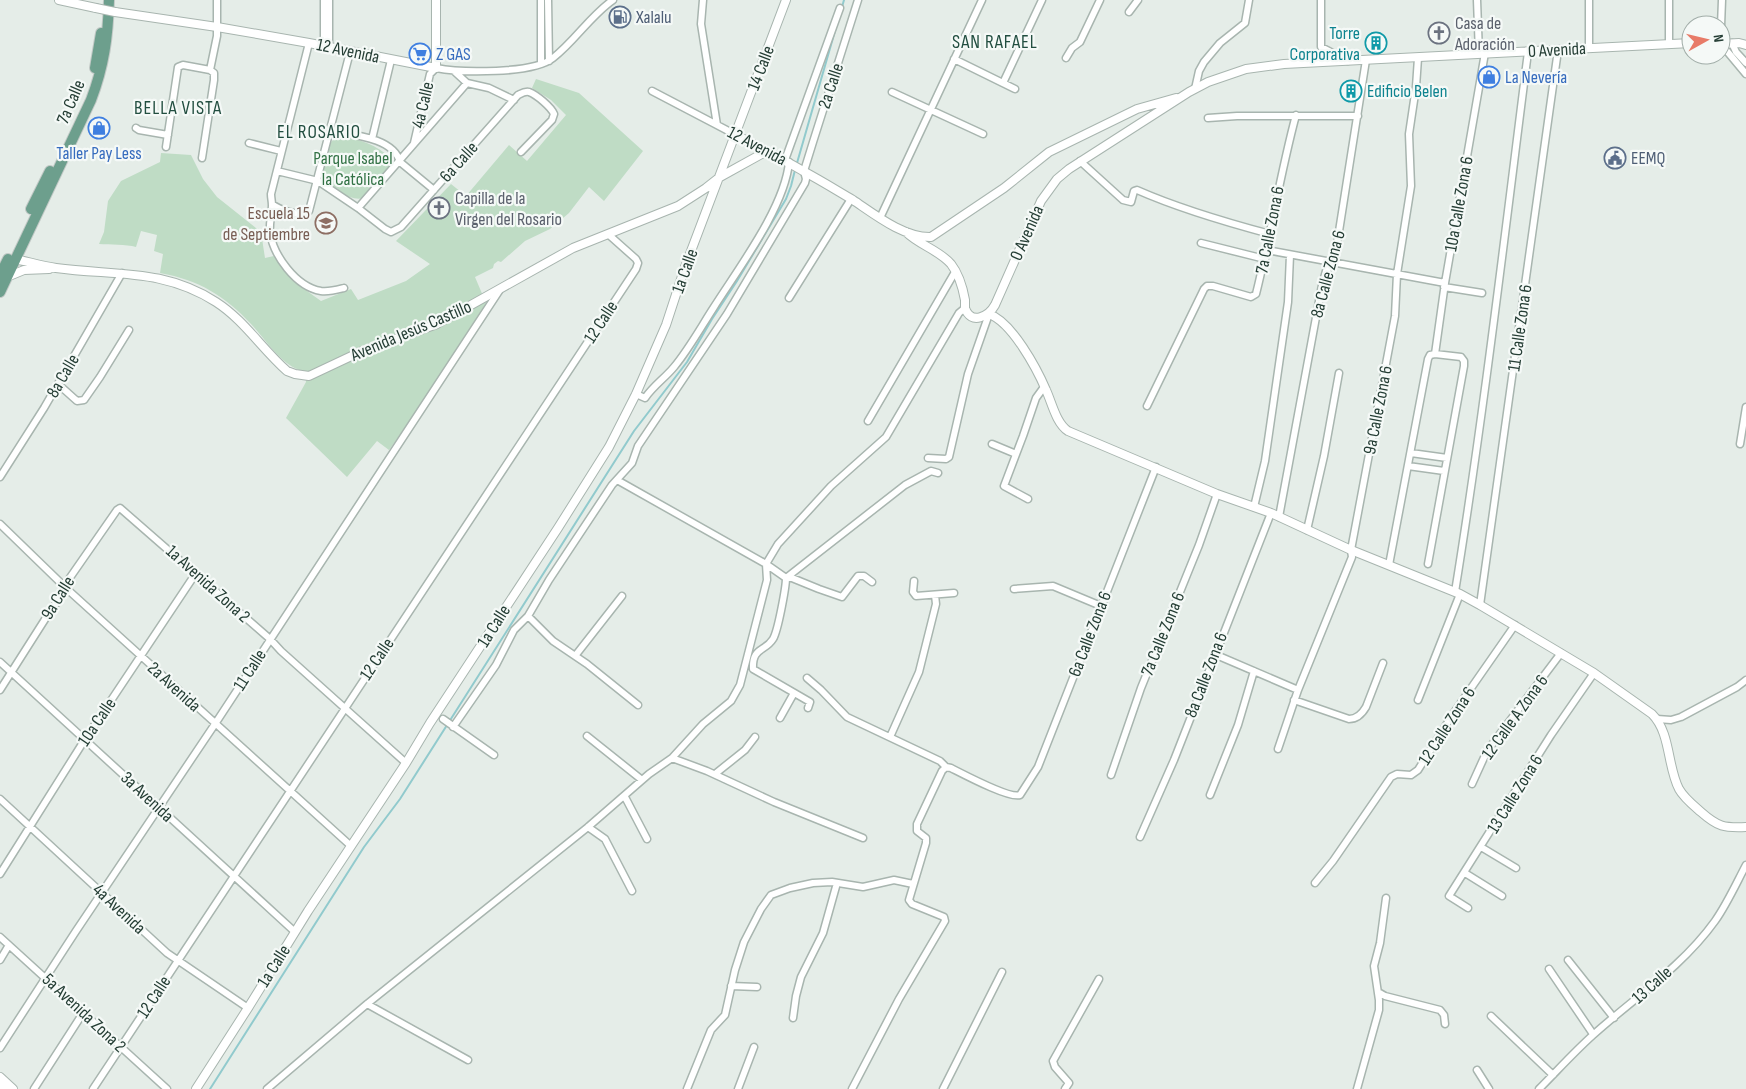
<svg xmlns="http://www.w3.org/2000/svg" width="1746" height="1089" font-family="'Sofia Sans Condensed',sans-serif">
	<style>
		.green { fill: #bfdcc5 }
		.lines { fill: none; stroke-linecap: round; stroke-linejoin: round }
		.stream { stroke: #91cacd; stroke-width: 2 }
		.minor-casing { stroke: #a8b5af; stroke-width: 9 }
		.tertiary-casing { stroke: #a8b5af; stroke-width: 10 }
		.primary-casing { stroke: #c2c9c6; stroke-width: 12 }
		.minor { stroke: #fff; stroke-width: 6 }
		.tertiary { stroke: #fff; stroke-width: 8 }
		.primary { stroke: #6d9f8d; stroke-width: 10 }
		.tertiary-bridge-casing { stroke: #a8b5af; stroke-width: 10; stroke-linecap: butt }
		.tertiary-bridge { stroke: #fff; stroke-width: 8 }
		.labels { text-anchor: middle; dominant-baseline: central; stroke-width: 4.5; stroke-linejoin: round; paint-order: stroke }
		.service-label { font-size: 18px; fill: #4e5e75; stroke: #f5f9f7; text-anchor: start }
		.worship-label { font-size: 18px; fill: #5b616d; stroke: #f5f9f7; text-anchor: start }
		.culture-label { font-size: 18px; fill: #0d838f; stroke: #f5f9f7; text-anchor: end }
		.street-label { font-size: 18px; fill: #253e35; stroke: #f5f9f7 }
		.shop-label { font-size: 18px; fill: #366cbe; stroke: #f5f9f7; text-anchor: start }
		.park-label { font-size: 18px; fill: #327245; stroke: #f5f9f7 }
		.education-label { font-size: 18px; fill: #785e54; stroke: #f5f9f7; text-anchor: end }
		.neighbourhood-label { font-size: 19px; letter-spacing: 1px; fill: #224e40; stroke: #f5f9f7 }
	</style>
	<rect width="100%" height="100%" fill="#e5ede8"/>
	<path class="green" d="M 536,79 L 579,93 L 643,151 L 604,201 L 589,187 L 569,213 L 550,229 L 525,241 L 501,262 L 498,261 L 494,264 L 493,268 L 475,277 L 486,303 L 428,396 L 389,450 L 377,441 L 347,477 L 286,418 L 306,382 L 305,372 C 281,366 267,341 251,324 C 225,296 199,280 160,273 L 163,254 L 154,251 L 157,235 L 141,231 L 136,247 C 126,244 110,245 99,244 L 104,232 L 108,201 L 121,181 L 160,162 L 161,153 L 191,155 L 203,179 L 217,197 L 261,232 L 265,258 L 274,256 L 293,281 L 321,301 L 351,289 L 358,300 L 406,281 L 430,264 L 396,241 L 451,184 L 466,196 L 509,145 L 527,161 L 566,115 L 551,100 L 532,88 Z
		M 339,137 C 357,137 378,146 391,158 L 391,165 L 363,198 C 353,202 328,188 324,178 C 321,173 328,146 332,141 C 334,139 336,138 339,137 Z"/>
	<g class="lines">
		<path class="stream" d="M 842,7 L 844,0
			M 797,163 L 837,24
			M 210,1089 L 364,847 L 400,799 L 634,431 L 687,362 L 712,319 L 737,281 L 786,199 L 791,186 L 795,170"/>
		<g class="minor-casing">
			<path id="minor" d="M 324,0 L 324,46
				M 329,0 L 329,47
				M 541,0 L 541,64
				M 548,0 L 549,61
				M 703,0 L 701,24 L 717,125 L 736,135
				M 1321,0 L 1321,47 L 1348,61
				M 1477,0 L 1479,54
				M 1589,0 L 1589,48
				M 1669,0 L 1669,44
				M 1129,12 L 1138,0
				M 1721,26 L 1722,0
				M 309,43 L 271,194 C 271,198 272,201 272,205 C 272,214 269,223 270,232 C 273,255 296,287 321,291 C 329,292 336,290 344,288
				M 1732,43 L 1736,52 L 1746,63
				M 1721,44 L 1746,74
				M 1066,58 L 1072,48 L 1080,42 L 1100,0
				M 954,59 L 1015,89
				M 454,71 L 467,83 L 489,88 L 514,100
				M 1003,83 L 1042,0
				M 1195,89 L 1199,71 L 1204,62 L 1220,43 L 1245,23 L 1249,0
				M 652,91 L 717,125
				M 892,92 L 983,134
				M 1208,118 L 1237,116 L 1358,116
				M 136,128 L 139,130 L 168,135
				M 331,131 C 352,135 393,137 400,162 L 434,190
				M 372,139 L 391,60
				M 249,143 L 281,151
				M 414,143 L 430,74 L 436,68 C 461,73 533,74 553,58 C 575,41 590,16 613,0
				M 166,147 L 178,67 L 183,65 L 210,70
				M 202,158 L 214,80 L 214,73 L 210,70 L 217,36 L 217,0
				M 785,160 L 840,8
				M 1080,161 L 1123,200 L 1131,202 L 1134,191 L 1137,190 C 1180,209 1225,222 1270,234
				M 277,171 L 318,181 L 358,208 L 385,229 L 391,232 L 401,227 L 518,95 C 522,93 525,91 529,92 C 537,95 551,107 554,114 L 552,120 L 521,152
				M 272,204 C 279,210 296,215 306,214 L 309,211 L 350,52
				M 358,208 L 467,83
				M 880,218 L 982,0
				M 1201,243 L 1265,259
				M 1267,250 L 1445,283
				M 1444,287 L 1482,293
				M 789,298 L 851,199
				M 1435,354 L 1445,283 L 1485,53
				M 58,384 L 77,401 L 84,400 L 100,377 L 129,330
				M 636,394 L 645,398 C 653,386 665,378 674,367 C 689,349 701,327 714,307 C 738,269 785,207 789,162
				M 1147,406 L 1204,289 L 1207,286 L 1213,286 L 1251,297 L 1256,294 C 1271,234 1280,174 1296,115
				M 868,421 L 955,272
				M 992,444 L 1016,454
				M 1740,444 L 1746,407
				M 1411,453 L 1447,458
				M 928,458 L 946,459 L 949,457 L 968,374 L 989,314
				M 1408,466 L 1444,471
				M 0,477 L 44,408 L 122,273
				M 617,480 L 766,564 L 786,578 L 792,578 L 819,589 L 842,597 L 858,576 L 864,576 L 872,582
				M 1028,499 L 1004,486 L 1023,436 L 1036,398 L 1044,387
				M 1254,507 L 1265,461 L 1288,302 L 1290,255
				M 1279,517 L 1322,285 L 1326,271 L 1334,263 L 1366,60
				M 0,524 L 67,589 L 351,846
				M 1307,530 L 1324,456 L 1339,373
				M 1389,565 L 1428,359 L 1430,355 L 1435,354 L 1461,357 L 1464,361 L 1464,366 L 1428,564
				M 914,581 L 913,592 L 916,596 L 954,593
				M 1014,589 L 1053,586 L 1101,606
				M 1455,592 C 1484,413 1505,232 1528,52
				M 1480,605 L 1558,50
				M 528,616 L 553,641 L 587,664 L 638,705
				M 1214,654 L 1298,690
				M 575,656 L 622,596
				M 0,662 L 295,932
				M 807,678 L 821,690 L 847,717 L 940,761 L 946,767 L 951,768 C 963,774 1010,799 1020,795 L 1038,767 L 1156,467
				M 0,690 L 49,613 L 67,589 L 69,579 L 117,510 L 120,508 L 270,639 L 281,651 L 406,763
				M 1294,700 L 1349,719 C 1357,719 1362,714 1366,707 L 1383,663
				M 1418,700 L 1460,594
				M 808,708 L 810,702 L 753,669 C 752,647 765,652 773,639 C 778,631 786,587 786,578 L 905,485 L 931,471 L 938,473
				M 780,718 L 794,693
				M 443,719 L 494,755
				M 1657,719 L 1671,720 L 1681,717 L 1737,687 L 1746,680
				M 453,727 L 496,665 L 514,630 L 528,616 L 549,580 L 612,485 L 632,463 L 638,446 L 727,314 L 805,183 L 806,179 L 804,171 L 813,142 L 858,0
				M 587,736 L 642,780
				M 890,737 L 919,672 L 936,604 L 935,595
				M 1278,749 L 1298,690 L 1352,557 L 1351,550 L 1395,316 L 1397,274 L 1411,186 L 1409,134 L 1416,87 L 1418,58
				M 672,758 L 707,771 L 774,802 L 863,838
				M 715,774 L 745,750 L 755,737
				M 1111,775 L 1141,688 L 1199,545 L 1217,494
				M 1472,784 L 1487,751 L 1561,653
				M 1210,795 L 1238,725 L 1254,671
				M 625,797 L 647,839
				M 0,799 L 167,953 L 248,1008
				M 588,827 L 605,839 L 632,891
				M 1140,837 L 1174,760 L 1271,513
				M 1481,847 L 1516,868
				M 1465,873 L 1502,896
				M 0,874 L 82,744 L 196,573
				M 1315,883 L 1333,861 L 1391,777 L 1397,774 L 1411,775 L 1418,770 L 1453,714 L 1515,625
				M 1468,908 L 1449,896 L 1551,735 L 1594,673
				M 0,937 L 167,1089
				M 0,960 L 9,945
				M 1568,960 L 1614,1018
				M 1549,969 L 1593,1034
				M 731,986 L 757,987
				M 1378,992 L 1385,996 L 1440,1010 L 1444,1015 L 1445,1024
				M 367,1004 L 468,1060
				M 1491,1016 L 1553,1075
				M 793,1018 L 796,996 L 801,977 L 823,933 L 837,883
				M 0,1048 L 76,931 L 215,724 L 499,291
				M 1477,1070 L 1489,1089
				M 34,1089 L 83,1013
				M 93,1089 L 636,269 L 638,263 L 636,259 L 609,235
				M 267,1089 L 367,1004 L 588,827 L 649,774 L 672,758 L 703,724 L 731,701 L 740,685 L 767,580 L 766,564 L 778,544 L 831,486 L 886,437 L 959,313 L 965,308
				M 687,1089 L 711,1030 L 725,1015 L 735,970 L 744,942 L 761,909 L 771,895 L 790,888 L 813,883 L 832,882 L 863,887 L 894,880 L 913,884
				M 738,1089 L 754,1047
				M 852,1089 L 899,999 L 945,921 L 944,917 L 912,904 L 909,900 L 926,843 L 926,838 L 917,831 L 917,824 L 942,771 L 946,767
				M 943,1089 L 1002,972
				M 1065,1089 L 1069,1083 L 1055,1067 L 1053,1061 L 1099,979
				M 1357,1089 L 1379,1010 L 1379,1000 L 1374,966 L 1380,943 L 1386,898
				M 1539,1089 C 1557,1071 1574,1052 1593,1035 C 1634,998 1682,967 1715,921 C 1727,904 1736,884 1746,865"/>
		</g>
		<g class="tertiary-casing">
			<path id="tertiary" d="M 59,0 L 96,8
				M 115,12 L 217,27 L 309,43 L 436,68 L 436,0
				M 1721,44 L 1739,43 L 1746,45
				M 736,135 C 758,147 781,158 803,171 C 820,180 836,190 853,200 C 874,214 904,238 931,237 L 1004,188 L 1049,152 L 1137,109 L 1176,98
				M 906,232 C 919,245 939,250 951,264 C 958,273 963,289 965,300 C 965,303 965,305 965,308 C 971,326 989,316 995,305 L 1041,201 L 1057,179 L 1069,169 L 1189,92 L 1208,82 L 1246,69 L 1284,64 L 1691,43
				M 15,259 C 29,262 43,266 56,268 C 114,276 163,268 216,302 C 244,320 262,349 287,371 L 295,374 L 309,376 L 360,352 L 437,324 L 573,248 L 678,206 L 706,188 L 720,177 L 767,151
				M 7,277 L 24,270 L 49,269
				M 989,314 C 1012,322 1037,369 1046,390 C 1052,403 1056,423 1068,431 L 1217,494 L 1271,513 L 1351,550 L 1460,594 L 1480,605 L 1594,673 L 1652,714 C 1671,733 1667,766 1679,789 C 1684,798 1693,805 1701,812 C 1718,827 1724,828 1746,827
				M 0,1077 L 13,1089
				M 0,1084 L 5,1089
				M 196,1089 L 248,1008 L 308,911 L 406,763 L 430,723 L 558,528 L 609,447 L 636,394 L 666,325 L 685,267 L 786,0"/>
		</g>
		<g class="primary-casing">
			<path id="primary" d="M 95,68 L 101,33
				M 31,209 L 50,171
				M 0,275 L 8,259
				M 0,292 L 91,100 C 104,66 108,37 109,0"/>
		</g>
		<use href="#minor" class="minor"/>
		<use href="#tertiary" class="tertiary"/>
		<use href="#primary" class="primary"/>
		<g class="tertiary-bridge-casing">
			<path id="tertiary-bridge" d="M 96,8 L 115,12"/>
		</g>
		<use href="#tertiary-bridge" class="tertiary-bridge"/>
	</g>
	<defs>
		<g id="fuel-ring" transform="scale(1.125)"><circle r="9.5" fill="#f5f9f7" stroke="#5c6f8a" stroke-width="1.5"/><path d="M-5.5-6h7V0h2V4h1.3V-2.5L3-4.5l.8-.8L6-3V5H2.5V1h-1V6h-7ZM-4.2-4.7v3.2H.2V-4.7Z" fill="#5c6f8a"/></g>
		<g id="church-ring" transform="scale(1.125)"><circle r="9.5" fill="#f5f9f7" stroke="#6b7280" stroke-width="1.5"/><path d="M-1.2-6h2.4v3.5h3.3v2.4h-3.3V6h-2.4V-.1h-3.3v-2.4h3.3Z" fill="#6b7280"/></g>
		<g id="building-ring" transform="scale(1.125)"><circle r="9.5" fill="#f5f9f7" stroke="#0f9aa8" stroke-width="1.5"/><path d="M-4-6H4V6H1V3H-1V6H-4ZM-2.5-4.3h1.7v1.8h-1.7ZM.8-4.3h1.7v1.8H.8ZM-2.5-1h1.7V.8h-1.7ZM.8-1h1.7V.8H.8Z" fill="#0f9aa8"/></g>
		<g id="supermarket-ring" transform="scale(1.125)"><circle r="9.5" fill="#f5f9f7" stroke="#3f7fe0" stroke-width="1.5"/><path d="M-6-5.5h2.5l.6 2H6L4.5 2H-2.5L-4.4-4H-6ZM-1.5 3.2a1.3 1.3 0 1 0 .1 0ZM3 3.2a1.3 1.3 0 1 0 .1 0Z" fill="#3f7fe0"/></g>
		<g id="shop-ring" transform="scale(1.125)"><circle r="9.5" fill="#f5f9f7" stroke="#3f7fe0" stroke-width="1.5"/><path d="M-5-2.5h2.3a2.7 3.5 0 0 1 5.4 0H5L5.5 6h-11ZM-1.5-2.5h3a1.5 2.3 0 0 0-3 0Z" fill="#3f7fe0"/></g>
		<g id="civic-ring" transform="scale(1.125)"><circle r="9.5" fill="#f5f9f7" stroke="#5c6f8a" stroke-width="1.5"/><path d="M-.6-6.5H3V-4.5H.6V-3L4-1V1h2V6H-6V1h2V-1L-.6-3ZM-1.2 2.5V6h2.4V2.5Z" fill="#5c6f8a"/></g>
		<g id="school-ring" transform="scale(1.125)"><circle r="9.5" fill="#f5f9f7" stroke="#8d6e63" stroke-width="1.5"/><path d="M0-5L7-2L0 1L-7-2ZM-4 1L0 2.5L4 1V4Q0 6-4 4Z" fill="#8d6e63"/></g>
	</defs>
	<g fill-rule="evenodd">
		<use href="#fuel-ring" x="620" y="17"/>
		<use href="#church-ring" x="1439" y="33"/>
		<use href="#building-ring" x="1376" y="43"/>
		<use href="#supermarket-ring" x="420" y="54"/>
		<use href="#shop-ring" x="1489" y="77"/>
		<use href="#building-ring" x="1351" y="91"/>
		<use href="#shop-ring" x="99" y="128"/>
		<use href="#civic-ring" x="1615" y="158"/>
		<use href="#church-ring" x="439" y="208"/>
		<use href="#school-ring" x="326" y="223"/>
	</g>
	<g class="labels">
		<g class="service-label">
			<text x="636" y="17">Xalalu</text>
			<text x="1631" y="158">EEMQ</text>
		</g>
		<g class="worship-label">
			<text x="1455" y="23">Casa de<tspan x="1455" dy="21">Adoración</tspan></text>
			<text x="455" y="198">Capilla de la<tspan x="455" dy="21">Virgen del Rosario</tspan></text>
		</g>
		<g class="culture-label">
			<text x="1360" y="33">Torre<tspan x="1360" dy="21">Corporativa</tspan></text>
			<text x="1367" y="91" text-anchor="start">Edificio Belen</text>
		</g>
		<g class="street-label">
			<text transform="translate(1557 50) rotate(-3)">0 Avenida</text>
			<text transform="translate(348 51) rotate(12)">12 Avenida</text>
			<text transform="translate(761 68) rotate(-69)">14 Calle</text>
			<text transform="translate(831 86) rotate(-72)">2a Calle</text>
			<text transform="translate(71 102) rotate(-67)">7a Calle</text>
			<text transform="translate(423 105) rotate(-77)">4a Calle</text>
			<text transform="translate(757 146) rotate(28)">12 Avenida</text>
			<text transform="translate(459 162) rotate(-48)">6a Calle</text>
			<text transform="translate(1459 204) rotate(-80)">10a Calle Zona 6</text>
			<text transform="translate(1270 230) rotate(-79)">7a Calle Zona 6</text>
			<text transform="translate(1027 233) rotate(-66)">0 Avenida</text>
			<text transform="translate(685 271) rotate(-70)">1a Calle</text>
			<text transform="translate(1328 274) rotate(-75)">8a Calle Zona 6</text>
			<text transform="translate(601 322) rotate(-57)">12 Calle</text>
			<text transform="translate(1520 328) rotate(-82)">11 Calle Zona 6</text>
			<text transform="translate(411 331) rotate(-23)">Avenida Jesús Castillo</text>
			<text transform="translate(63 376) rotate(-60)">8a Calle</text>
			<text transform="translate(1378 410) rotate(-79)">9a Calle Zona 6</text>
			<text transform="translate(208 584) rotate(42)">1a Avenida Zona 2</text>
			<text transform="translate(58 598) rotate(-58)">9a Calle</text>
			<text transform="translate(494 626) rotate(-58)">1a Calle</text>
			<text transform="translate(1090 634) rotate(-69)">6a Calle Zona 6</text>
			<text transform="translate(1163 634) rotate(-68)">7a Calle Zona 6</text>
			<text transform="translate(377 659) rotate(-56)">12 Calle</text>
			<text transform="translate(250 670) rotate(-57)">11 Calle</text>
			<text transform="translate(1206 675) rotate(-69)">8a Calle Zona 6</text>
			<text transform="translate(174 687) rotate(42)">2a Avenida</text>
			<text transform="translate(1515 717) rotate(-54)">12 Calle A Zona 6</text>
			<text transform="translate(97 722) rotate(-56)">10a Calle</text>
			<text transform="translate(1447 726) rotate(-57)">12 Calle Zona 6</text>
			<text transform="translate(1515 794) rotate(-58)">13 Calle Zona 6</text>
			<text transform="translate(147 797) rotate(43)">3a Avenida</text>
			<text transform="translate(119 909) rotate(43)">4a Avenida</text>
			<text transform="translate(274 966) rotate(-58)">1a Calle</text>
			<text transform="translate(1652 985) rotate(-42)">13 Calle</text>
			<text transform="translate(154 997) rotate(-57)">12 Calle</text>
			<text transform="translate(84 1013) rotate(43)">5a Avenida Zona 2</text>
		</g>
		<g class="shop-label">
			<text x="436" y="54">Z GAS</text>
			<text x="1505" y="77">La Nevería</text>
			<text x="99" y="153" text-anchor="middle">Taller Pay Less</text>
		</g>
		<g class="park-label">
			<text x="353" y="158">Parque Isabel<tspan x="353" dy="21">la Católica</tspan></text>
		</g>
		<g class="education-label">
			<text x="310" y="213">Escuela 15<tspan x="310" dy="21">de Septiembre</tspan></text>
		</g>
		<g class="neighbourhood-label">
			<text x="995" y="42">SAN RAFAEL</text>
			<text x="178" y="108">BELLA VISTA</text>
			<text x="319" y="132">EL ROSARIO</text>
		</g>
	</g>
	<g transform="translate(1706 40) rotate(82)"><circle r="24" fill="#f5f9f7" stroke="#a2aea9"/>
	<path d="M0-4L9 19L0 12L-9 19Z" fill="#e87b68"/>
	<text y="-8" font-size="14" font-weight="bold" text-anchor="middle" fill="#253e35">N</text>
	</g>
</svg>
